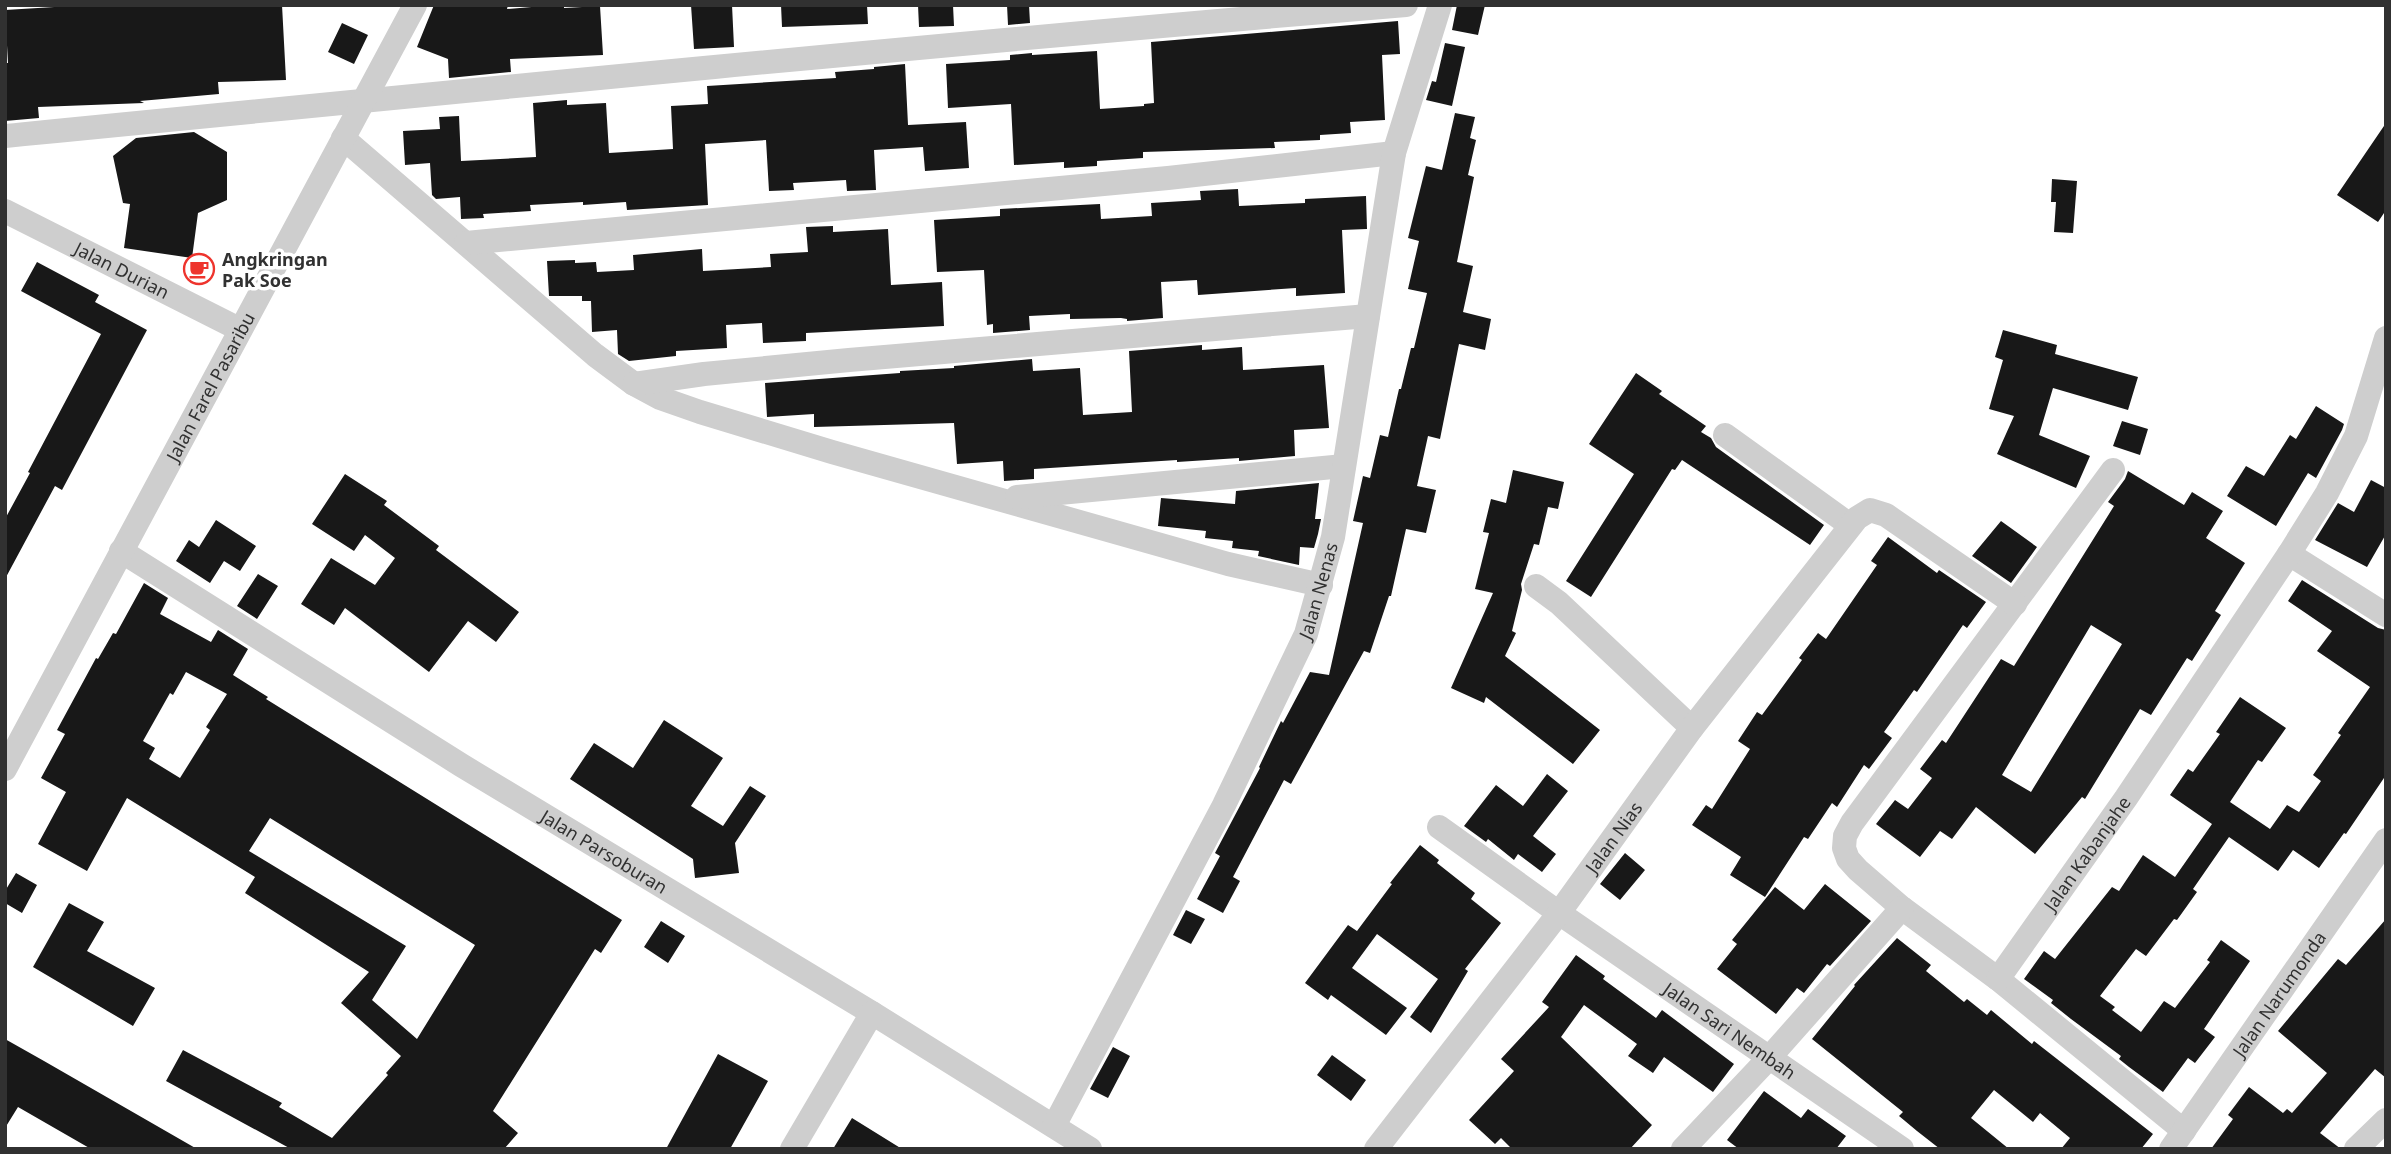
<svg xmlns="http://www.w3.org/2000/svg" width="2391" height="1154" font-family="'Noto Sans',sans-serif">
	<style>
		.building { fill: #181818; fill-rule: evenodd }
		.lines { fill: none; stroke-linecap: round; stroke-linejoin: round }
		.minor { stroke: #cecece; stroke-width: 24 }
		.labels { text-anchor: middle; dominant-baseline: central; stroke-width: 7; stroke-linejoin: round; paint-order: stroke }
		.poi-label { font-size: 18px; font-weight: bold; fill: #313131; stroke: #fff; text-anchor: start }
		.street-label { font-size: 18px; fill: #313131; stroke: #fff }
	</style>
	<rect width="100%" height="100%" fill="#fff"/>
	<path class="building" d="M 87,5 L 282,5 L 286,80 L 218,82 L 219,94 L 140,101 L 144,103 L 38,107 L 39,118 L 5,121 L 5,63 L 8,63 L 5,10 Z
		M 434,5 L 508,5 L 507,9 L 555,5 L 564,5 L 564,8 L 600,6 L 603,55 L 510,59 L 511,72 L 449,78 L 448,59 L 417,47 Z
		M 691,5 L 732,5 L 734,47 L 694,49 Z
		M 781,5 L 867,5 L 868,24 L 782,27 Z
		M 918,5 L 953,5 L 954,26 L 919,27 Z
		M 1007,5 L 1029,5 L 1030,23 L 1008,25 Z
		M 1457,5 L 1485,5 L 1478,35 L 1452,30 Z
		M 1398,21 L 1400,54 L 1382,55 L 1385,120 L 1350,122 L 1351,133 L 1320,135 L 1320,140 L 1274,142 L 1275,148 L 1143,152 L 1143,158 L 1097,161 L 1097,166 L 1064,168 L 1064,162 L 1014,165 L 1011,104 L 948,108 L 946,64 L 1010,60 L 1010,55 L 1032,53 L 1032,55 L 1097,51 L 1100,109 L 1144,106 L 1144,104 L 1154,103 L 1151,42 Z
		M 342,23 L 368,35 L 354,64 L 328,52 Z
		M 1445,43 L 1465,47 L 1452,106 L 1426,100 L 1432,81 L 1436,82 Z
		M 905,64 L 908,125 L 966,122 L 969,168 L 925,171 L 923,147 L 874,150 L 876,190 L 847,191 L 846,180 L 793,183 L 794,190 L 769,191 L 766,140 L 705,144 L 708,205 L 627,210 L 626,202 L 583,205 L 583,202 L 530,205 L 531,211 L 483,214 L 484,218 L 461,219 L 460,197 L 436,199 L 432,195 L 430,163 L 405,165 L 403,131 L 440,129 L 439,117 L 459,116 L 461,161 L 536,157 L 533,103 L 567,100 L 567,105 L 606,103 L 609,153 L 673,149 L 671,106 L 708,104 L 707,86 L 836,78 L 835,72 L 874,69 L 874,67 Z
		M 1455,113 L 1475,117 L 1470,138 L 1476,140 L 1468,175 L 1474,177 L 1457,262 L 1473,266 L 1463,312 L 1491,319 L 1485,350 L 1459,344 L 1440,439 L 1428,436 L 1417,486 L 1436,490 L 1426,533 L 1406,529 L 1391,596 L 1389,596 L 1370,653 L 1364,651 L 1291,784 L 1284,780 L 1233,877 L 1240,881 L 1223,913 L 1197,899 L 1220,856 L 1215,853 L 1260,768 L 1259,767 L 1281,721 L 1283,723 L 1310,672 L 1329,675 L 1363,523 L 1353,521 L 1363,476 L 1370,478 L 1380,435 L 1388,437 L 1399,389 L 1401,389 L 1411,348 L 1414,348 L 1427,293 L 1408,289 L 1419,241 L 1408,238 L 1426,166 L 1442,170 Z
		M 2386,123 L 2386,210 L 2378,222 L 2337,195 Z
		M 194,132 L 227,152 L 227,200 L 198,213 L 192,258 L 124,248 L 130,204 L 123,203 L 113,156 L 136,138 Z
		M 2052,179 L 2077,181 L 2073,233 L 2054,232 L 2056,202 L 2051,202 Z
		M 1238,189 L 1239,206 L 1305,203 L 1305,199 L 1366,196 L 1367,229 L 1342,230 L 1345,293 L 1296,296 L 1296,288 L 1198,295 L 1197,280 L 1161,282 L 1163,318 L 1127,321 L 1127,319 L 1121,318 L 1070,319 L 1070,314 L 1029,316 L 1030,330 L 993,333 L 993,324 L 987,325 L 984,270 L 937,272 L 934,220 L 1000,216 L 1000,209 L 1100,204 L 1101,219 L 1152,216 L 1151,203 L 1201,200 L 1200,191 Z
		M 833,226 L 833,232 L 888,229 L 891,285 L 942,282 L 944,326 L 806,333 L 806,341 L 763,343 L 762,323 L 726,325 L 727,348 L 676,351 L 676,356 L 629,361 L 618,354 L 617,330 L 592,332 L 591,301 L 582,301 L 582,296 L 549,296 L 547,261 L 575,260 L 575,263 L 596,262 L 597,272 L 634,270 L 633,255 L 702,249 L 703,271 L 771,267 L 770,254 L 808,252 L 806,227 Z
		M 37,262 L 99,295 L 95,302 L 147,330 L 62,490 L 55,486 L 5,579 L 5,519 L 30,473 L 28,472 L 101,334 L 21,291 Z
		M 2003,330 L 2057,345 L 2055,354 L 2138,377 L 2128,410 L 2053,388 L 2039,435 L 2090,456 L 2076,488 L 1997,454 L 2014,416 L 1989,409 L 2003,360 L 1995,357 Z
		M 1202,345 L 1202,350 L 1242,347 L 1243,370 L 1324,365 L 1329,428 L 1294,430 L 1295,456 L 1239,461 L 1239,458 L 1177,462 L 1177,460 L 1034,469 L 1034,479 L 1004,481 L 1003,461 L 957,464 L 954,423 L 814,427 L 814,414 L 767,417 L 765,383 L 900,373 L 900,371 L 954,368 L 954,366 L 1032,359 L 1033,371 L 1080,368 L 1083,415 L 1132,412 L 1129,351 Z
		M 1636,373 L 1662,391 L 1659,394 L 1706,426 L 1701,432 L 1711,438 L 1716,447 L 1824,525 L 1810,545 L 1682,460 L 1675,470 L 1672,469 L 1591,597 L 1566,581 L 1634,474 L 1589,444 Z
		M 2316,406 L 2344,424 L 2342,430 L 2316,478 L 2308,473 L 2276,526 L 2227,496 L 2246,466 L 2264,476 L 2290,435 L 2296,439 Z
		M 2122,421 L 2148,429 L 2140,455 L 2113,446 Z
		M 1513,470 L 1564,482 L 1558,509 L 1548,507 L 1539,545 L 1534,544 L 1521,584 L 1522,590 L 1512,631 L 1516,633 L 1505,656 L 1600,730 L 1573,764 L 1486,697 L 1484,703 L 1451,688 L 1493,593 L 1475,589 L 1489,533 L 1483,532 L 1491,499 L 1506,503 Z
		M 2128,471 L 2184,505 L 2192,492 L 2223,511 L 2206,538 L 2245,563 L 2215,611 L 2221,615 L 2192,661 L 2187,658 L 2151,715 L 2140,709 L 2085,799 L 2082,797 L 2035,854 L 1976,807 L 1952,839 L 1940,831 L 1920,857 L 1876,824 L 1895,800 L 1908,809 L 1932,778 L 1920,769 L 1942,740 L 1946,743 L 2001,659 L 2014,666 L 2114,506 L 2108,502 L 2125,479 ZM 2091,625 L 2122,644 L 2031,792 L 2002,775 Z
		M 345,474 L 387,501 L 384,505 L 439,546 L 436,550 L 519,612 L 496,642 L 468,621 L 429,672 L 345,608 L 334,625 L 301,604 L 331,558 L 375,585 L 395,558 L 365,535 L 354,551 L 312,524 Z
		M 2371,480 L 2386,488 L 2386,534 L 2367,567 L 2315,540 L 2338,503 L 2354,512 Z
		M 1319,483 L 1315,519 L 1321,519 L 1318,534 L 1314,548 L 1300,547 L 1299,565 L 1258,556 L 1259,551 L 1232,548 L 1233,541 L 1205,538 L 1206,531 L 1158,526 L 1161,498 L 1235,504 L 1236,491 Z
		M 216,520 L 256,546 L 240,571 L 224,561 L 210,583 L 176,561 L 189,540 L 199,547 Z
		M 2001,521 L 2037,547 L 2011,583 L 1972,556 Z
		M 1888,537 L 1937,573 L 1939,570 L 1986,602 L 1967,628 L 1963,625 L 1917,692 L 1914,690 L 1884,732 L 1892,738 L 1869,769 L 1864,765 L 1837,807 L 1832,803 L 1808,839 L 1804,837 L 1765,897 L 1730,875 L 1741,857 L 1692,825 L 1706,805 L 1712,809 L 1750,749 L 1738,741 L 1757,712 L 1762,715 L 1802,660 L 1799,658 L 1818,633 L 1826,639 L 1877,565 L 1871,561 Z
		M 258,574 L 278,586 L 257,619 L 237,606 Z
		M 2302,580 L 2378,628 L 2386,630 L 2386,775 L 2346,834 L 2344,833 L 2319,868 L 2293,850 L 2278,871 L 2229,837 L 2193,889 L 2197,892 L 2177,920 L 2174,919 L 2146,956 L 2136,949 L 2100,996 L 2115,1007 L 2112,1010 L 2141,1032 L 2164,1001 L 2175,1008 L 2210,962 L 2207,960 L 2221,940 L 2250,961 L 2204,1029 L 2215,1037 L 2195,1063 L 2188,1058 L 2163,1092 L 2129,1067 L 2119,1059 L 2121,1056 L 2071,1019 L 2051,1003 L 2053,1000 L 2024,979 L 2044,951 L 2055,959 L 2112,887 L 2119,891 L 2143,855 L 2175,877 L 2212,824 L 2170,795 L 2188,769 L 2193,772 L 2220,734 L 2216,732 L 2240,697 L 2286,728 L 2262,762 L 2258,760 L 2230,802 L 2270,829 L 2287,805 L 2299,812 L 2321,781 L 2313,775 L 2341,735 L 2338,733 L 2370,687 L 2317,651 L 2332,631 L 2288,601 Z
		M 144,583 L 168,598 L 160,614 L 211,642 L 218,630 L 248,649 L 233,675 L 268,697 L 266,699 L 622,920 L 601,953 L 595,949 L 493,1111 L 518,1133 L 504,1149 L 291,1149 L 166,1081 L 183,1050 L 282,1103 L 279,1107 L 332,1138 L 388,1075 L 386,1073 L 401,1056 L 341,1003 L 369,972 L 245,893 L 255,877 L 127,798 L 87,871 L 38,844 L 66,792 L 41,778 L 65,734 L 57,730 L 96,658 L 98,659 L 113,633 L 116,634 ZM 186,672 L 227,694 L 206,727 L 210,730 L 180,778 L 149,759 L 155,748 L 143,741 L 170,693 L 173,695 ZM 270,818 L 475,945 L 417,1039 L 372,1000 L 406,946 L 249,851 Z
		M 664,720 L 723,758 L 691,806 L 723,826 L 750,786 L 766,796 L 735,843 L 739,873 L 695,878 L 693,859 L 570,779 L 594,743 L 633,768 Z
		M 1547,774 L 1568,791 L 1533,836 L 1556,854 L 1542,872 L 1518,854 L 1514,860 L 1488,839 L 1486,842 L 1464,826 L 1496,785 L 1523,806 Z
		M 1420,845 L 1439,860 L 1437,863 L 1475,893 L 1471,899 L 1501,923 L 1465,969 L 1468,971 L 1431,1033 L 1410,1017 L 1438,979 L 1377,934 L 1352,968 L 1407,1008 L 1386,1035 L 1331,995 L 1328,1000 L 1305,983 L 1348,925 L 1357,931 L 1392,884 L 1390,883 Z
		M 1625,853 L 1645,870 L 1620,900 L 1600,884 Z
		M 16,873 L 37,885 L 22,913 L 5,903 L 5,891 Z
		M 1825,884 L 1871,921 L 1830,966 L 1827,964 L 1804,993 L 1797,988 L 1776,1014 L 1717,969 L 1737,944 L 1732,940 L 1775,887 L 1804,910 Z
		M 69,903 L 104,922 L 87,951 L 155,988 L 133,1026 L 33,967 Z
		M 1186,910 L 1205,919 L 1191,944 L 1173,935 Z
		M 2386,919 L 2386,1078 L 2375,1069 L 2320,1133 L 2341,1149 L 2211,1149 L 2233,1119 L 2228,1115 L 2249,1087 L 2283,1113 L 2287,1109 L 2292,1113 L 2327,1073 L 2278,1031 L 2338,959 L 2346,965 Z
		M 661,921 L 685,936 L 668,963 L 644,947 Z
		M 1897,938 L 1931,965 L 1926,971 L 1964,1002 L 1967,999 L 1987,1015 L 1991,1010 L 2032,1044 L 2034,1041 L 2153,1134 L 2141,1149 L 2061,1149 L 2070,1138 L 2040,1113 L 2033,1122 L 1994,1090 L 1971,1118 L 2009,1149 L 1940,1149 L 1917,1131 L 1899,1116 L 1903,1112 L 1812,1039 L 1855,986 L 1854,985 Z
		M 1576,955 L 1605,976 L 1603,979 L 1656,1018 L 1662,1010 L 1734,1064 L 1713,1092 L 1664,1057 L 1653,1073 L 1628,1056 L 1637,1044 L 1584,1005 L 1561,1037 L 1652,1125 L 1630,1149 L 1512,1149 L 1501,1138 L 1495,1144 L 1469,1120 L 1514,1071 L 1501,1059 L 1549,1007 L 1542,1002 Z
		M 5,1039 L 44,1061 L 197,1149 L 91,1149 L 18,1107 L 5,1128 Z
		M 1113,1047 L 1130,1056 L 1108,1098 L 1090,1089 Z
		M 718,1054 L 768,1081 L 730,1149 L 666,1149 Z
		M 1332,1055 L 1366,1080 L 1351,1101 L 1317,1075 Z
		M 1764,1091 L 1801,1118 L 1808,1109 L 1846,1136 L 1836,1149 L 1739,1149 L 1727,1140 Z
		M 852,1118 L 902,1149 L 833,1149 Z"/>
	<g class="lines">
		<g class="minor">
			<path d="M 5,136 C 472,90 938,44 1406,5"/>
			<path d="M 343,138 L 595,355 L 634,384 L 660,398 L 700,412 L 832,452 L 1228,564 L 1321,585"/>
			<path id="s1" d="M 5,211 L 239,329"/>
			<path d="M 466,243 L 1168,178 L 1394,153"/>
			<path d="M 634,384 L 704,374 L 849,360 L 1368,316"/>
			<path d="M 1725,435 L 1850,525"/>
			<path d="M 2113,470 L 1852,823 L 1845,836 L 1844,848 L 1848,859 L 1858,870 L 1902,908 L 1998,979 L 2184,1131"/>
			<path d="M 1017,497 L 1344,466"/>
			<path id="s2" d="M 121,551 L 461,765 L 872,1013 L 1090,1149"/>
			<path d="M 2289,554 L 2386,615"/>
			<path d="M 1536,586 L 1559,603 L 1692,728"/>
			<path id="s3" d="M 5,769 L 415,5"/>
			<path id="s4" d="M 1439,827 L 1559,913 L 1902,1149"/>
			<path id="s5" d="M 1998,979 L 2126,798 L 2289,554 L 2327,493 L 2356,436 L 2386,338"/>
			<path id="s6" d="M 1054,1126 L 1224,805 L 1306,634 L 1333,537 L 1394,153 L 1440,5"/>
			<path d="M 792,1149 L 872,1013"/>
			<path id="s7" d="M 1376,1149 L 1559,913 L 1692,728 L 1857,518 L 1870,510 L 1886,515 L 2015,604"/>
			<path d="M 1683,1149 L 1769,1058 L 1902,908"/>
			<path id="s8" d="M 2171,1149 L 2386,840"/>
			<path d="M 2356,1149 L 2386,1120"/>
		</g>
	</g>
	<defs>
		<g id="cafe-ring" transform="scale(1.575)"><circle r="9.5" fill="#fff" stroke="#ee342d" stroke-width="1.5"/><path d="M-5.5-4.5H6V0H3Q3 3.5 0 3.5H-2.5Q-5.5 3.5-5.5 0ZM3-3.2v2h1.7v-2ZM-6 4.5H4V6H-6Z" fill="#ee342d"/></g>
	</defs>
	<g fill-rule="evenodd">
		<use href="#cafe-ring" x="199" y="269"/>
	</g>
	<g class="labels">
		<g class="poi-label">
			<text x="222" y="259">Angkringan<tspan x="222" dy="21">Pak Soe</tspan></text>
		</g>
		<g class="street-label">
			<text stroke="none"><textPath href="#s1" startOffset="131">Jalan Durian</textPath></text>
			<text stroke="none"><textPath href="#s3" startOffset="434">Jalan Farel Pasaribu</textPath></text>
			<text stroke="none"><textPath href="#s6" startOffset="598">Jalan Nenas</textPath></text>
			<text stroke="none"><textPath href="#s7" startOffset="392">Jalan Nias</textPath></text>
			<text stroke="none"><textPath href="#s2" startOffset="569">Jalan Parsoburan</textPath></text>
			<text stroke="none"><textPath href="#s5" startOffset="154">Jalan Kabanjahe</textPath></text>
			<text stroke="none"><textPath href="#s8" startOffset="189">Jalan Narumonda</textPath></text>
			<text stroke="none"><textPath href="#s4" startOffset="355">Jalan Sari Nembah</textPath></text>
		</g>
	</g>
	<rect width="2391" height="1154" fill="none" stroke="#313131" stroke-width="14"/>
</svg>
